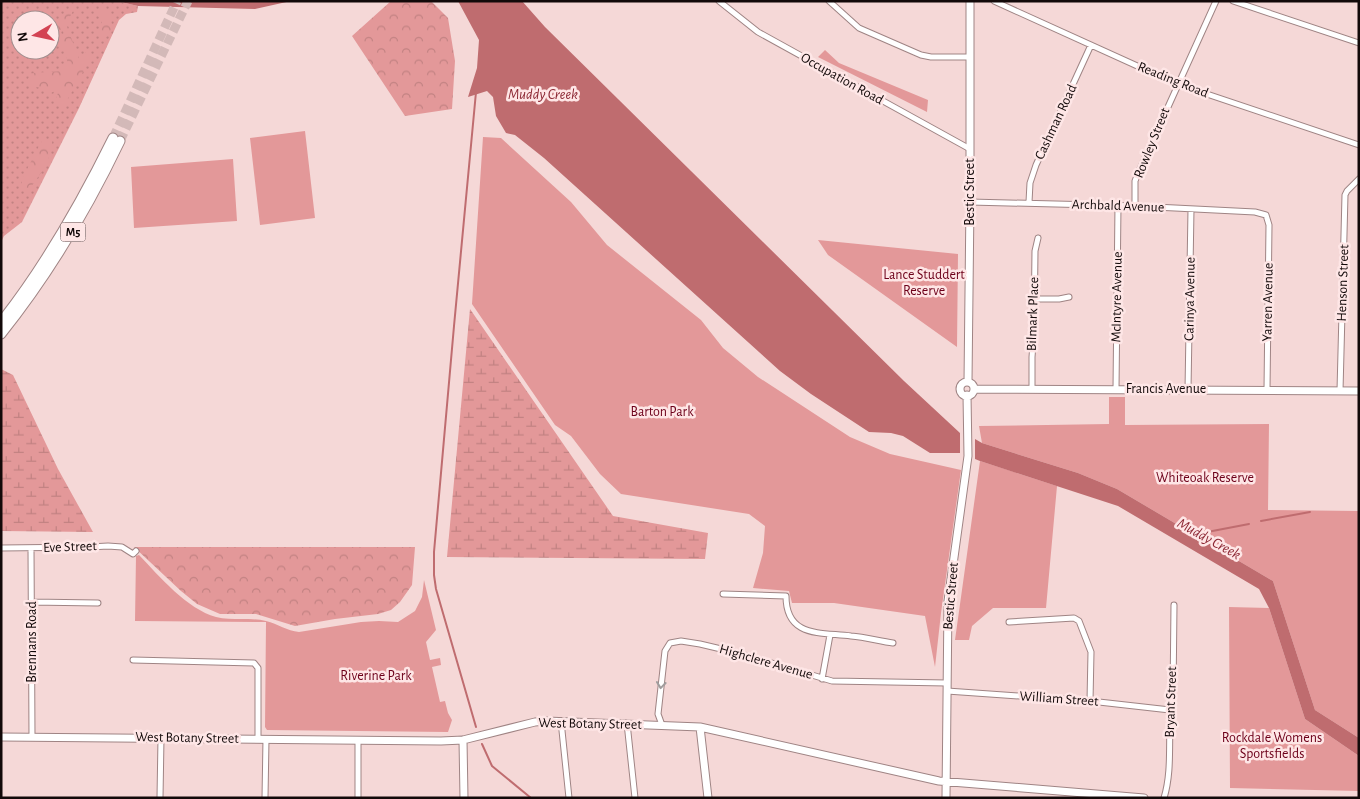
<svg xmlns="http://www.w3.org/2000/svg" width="1360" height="799" font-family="'Alegreya Sans',sans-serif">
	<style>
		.grass { fill: url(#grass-dots); fill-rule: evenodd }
		.forest { fill: url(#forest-crowns) }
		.wetland { fill: url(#wetland-marsh) }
		.park { fill: #e39899 }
		.water { fill: #bf6c6f }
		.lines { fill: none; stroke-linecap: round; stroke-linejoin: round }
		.stream { stroke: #bf6c6f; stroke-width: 2 }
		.highway-tunnel { stroke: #d3b9b8; stroke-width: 9; stroke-dasharray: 9 4.5; stroke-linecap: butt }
		.street-casing { stroke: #9f8484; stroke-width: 7 }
		.secondary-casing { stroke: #9f8484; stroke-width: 9 }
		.highway-casing { stroke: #9f8484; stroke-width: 11 }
		.street { stroke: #fff; stroke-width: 5 }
		.secondary { stroke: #fff; stroke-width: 7 }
		.highway { stroke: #fff; stroke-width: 9 }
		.oneway { stroke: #a09d9d }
		.labels { text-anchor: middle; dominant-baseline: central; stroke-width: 5; stroke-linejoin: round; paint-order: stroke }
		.shield { fill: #fee6e6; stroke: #594b4b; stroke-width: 1 }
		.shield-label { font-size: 12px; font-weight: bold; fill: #120909 }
		.street-label { font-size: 14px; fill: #120909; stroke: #fee6e6 }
		.park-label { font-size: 14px; fill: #6d001a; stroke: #fee6e6 }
		.water-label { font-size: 15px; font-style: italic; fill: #8c2733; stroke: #fee6e6 }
	</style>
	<defs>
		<pattern id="grass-dots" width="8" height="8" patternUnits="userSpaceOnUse" patternTransform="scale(1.25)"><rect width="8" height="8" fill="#e39899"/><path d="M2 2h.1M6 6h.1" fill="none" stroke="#c28282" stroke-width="1.8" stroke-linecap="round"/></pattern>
		<pattern id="forest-crowns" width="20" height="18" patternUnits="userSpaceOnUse" patternTransform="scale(1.25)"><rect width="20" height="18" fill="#e39899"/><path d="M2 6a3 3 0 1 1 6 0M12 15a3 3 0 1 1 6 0" fill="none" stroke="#c28282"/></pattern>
		<pattern id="wetland-marsh" width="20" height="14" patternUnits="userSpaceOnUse" patternTransform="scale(1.25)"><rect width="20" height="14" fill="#e39899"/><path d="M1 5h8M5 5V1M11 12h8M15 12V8" fill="none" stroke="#c28282"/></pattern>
	</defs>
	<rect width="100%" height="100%" fill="#f5d8d7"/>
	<path class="grass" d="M 1,1 L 121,2 L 138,6 L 137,12 L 126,14 L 119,20 L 79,108 L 22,222 L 4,236 L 1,242 ZM 20,20 L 50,20 L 50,50 L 20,50 Z"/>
	<path class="forest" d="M 391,1 L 431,1 L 448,18 L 455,61 L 452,109 L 405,116 L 352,36 Z
		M 102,8 C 110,10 113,22 111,30 C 110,33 106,37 104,40 L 101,40 L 99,33 L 102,22 L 97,14 Z
		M 68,9 L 71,9 L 73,11 L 66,24 L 79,59 L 81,59 L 86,52 L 91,53 L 92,56 L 66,102 L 60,107 L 55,101 L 58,93 L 56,90 L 51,93 L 42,88 L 30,86 L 28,79 L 30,75 L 33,73 L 62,71 L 68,63 L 65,54 L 66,49 L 60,44 L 64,35 L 63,31 L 52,27 L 52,24 L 54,22 L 61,21 Z
		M 47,139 L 52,141 C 54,155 38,179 29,189 L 26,190 L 22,186 L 22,179 L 39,146 L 42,141 Z
		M 134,547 L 415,547 L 412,585 L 400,602 L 391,610 L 378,614 L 335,619 L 295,626 L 256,614 L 220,614 L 197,604 L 181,591 Z"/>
	<path class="wetland" d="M 470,309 L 613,516 L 708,533 L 705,559 L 447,557 Z
		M 1,369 L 13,375 L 58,469 L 93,532 L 1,531 Z"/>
	<path class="park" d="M 825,50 L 839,63 L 928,100 L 927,112 L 818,57 Z
		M 305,131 L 315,218 L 260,225 L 250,138 Z
		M 483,137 L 501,138 L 571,202 L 607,245 L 701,320 L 723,348 L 758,377 L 850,437 L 890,454 L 961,470 L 941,613 L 935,667 L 925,616 L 834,603 L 792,603 L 789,591 L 753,588 L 763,553 L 765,526 L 749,514 L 621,494 L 600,474 L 571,436 L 555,425 L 472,304 Z
		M 233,159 L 237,221 L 134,228 L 131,167 Z
		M 818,240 L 958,254 L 957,347 L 828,255 Z
		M 1109,397 L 1125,397 L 1125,425 L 1269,424 L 1268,510 L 1359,511 L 1359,738 L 1315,710 L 1273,581 L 1117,489 L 1078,473 L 982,443 L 979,426 L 1109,424 Z
		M 980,461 L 1057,486 L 1046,608 L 993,608 L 972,626 L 969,640 L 955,640 Z
		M 139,555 C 159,576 187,609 216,617 C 232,621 250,617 266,621 C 278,624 287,631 299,632 L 361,622 L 379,621 L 398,622 L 415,611 L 422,597 L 424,580 L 436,630 L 426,642 L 430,660 L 440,658 L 441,665 L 432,667 L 440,702 L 445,701 L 448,713 L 452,720 L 448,732 L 267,730 L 265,727 L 266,622 L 135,621 L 136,556 Z
		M 1229,607 L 1269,608 L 1305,719 L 1359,756 L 1359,791 L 1230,788 Z"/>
	<path class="water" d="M 101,1 L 291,1 L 255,9 L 138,6 L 121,2 Z
		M 458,1 L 522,1 L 545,27 L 904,381 L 960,433 L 960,453 L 930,453 L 903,436 L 891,433 L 869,432 L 811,394 L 780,371 L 544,158 L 515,135 L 506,133 L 496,116 L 493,97 L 487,91 L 468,97 L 477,68 L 479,40 Z
		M 975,439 L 982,443 L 1078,473 L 1117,489 L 1273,581 L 1315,710 L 1359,738 L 1359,756 L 1305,719 L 1269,608 L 1259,589 L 1118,506 L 980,461 L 975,459 Z"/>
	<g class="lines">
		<path class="stream" d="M 1261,521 L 1310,512
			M 1189,532 L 1202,533 L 1249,524
			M 476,727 L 436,589 L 434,575 L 434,552 L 454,326 L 476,92
			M 482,744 L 492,766 L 531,798"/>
		<path class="highway-tunnel" d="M 113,138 L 177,1
			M 120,141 L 188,1"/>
		<g class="street-casing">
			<path id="street" d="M 719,1 L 758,32 L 970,149
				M 829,1 L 859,28 L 921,55 L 931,57 L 970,57
				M 994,1 L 1177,84 L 1359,145
				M 1233,1 L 1359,43
				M 970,202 L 1135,206 L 1255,212 L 1266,215 L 1269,225 L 1267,390
				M 1029,202 L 1030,183 L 1036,165 L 1091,45
				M 1135,206 L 1135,181 L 1139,171 L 1216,1
				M 1035,299 L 1059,299 L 1069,297
				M 1032,389 L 1032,357 L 1034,331 L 1035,251 L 1038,238
				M 1116,389 L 1118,205
				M 1188,390 L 1191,209
				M 1340,391 L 1345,195 L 1347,191 L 1359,179
				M 1,548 L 90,547 L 108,546 L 122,547 L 133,554 L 136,551
				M 31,548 L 32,737
				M 723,594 L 786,596 C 786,638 821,632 851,636 C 865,637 879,641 893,643
				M 31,602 L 98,603
				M 1009,622 L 1074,618 L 1079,621 L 1091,652 L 1090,701
				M 133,660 L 254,663 L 258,668 L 258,739
				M 822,679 L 830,635
				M 947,691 L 1090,701 L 1170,710
				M 561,721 L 569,798
				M 627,723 L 635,798
				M 662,725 L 658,714 L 665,651 L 670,643 L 681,641 L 700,644 L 738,653 L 832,681 L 947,683
				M 358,740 L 358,798
				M 160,798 L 161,738
				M 265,798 L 266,739
				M 1164,798 C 1174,765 1166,730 1173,696 L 1174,605"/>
		</g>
		<g class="secondary-casing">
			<path id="secondary" d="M 968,382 L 970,202 L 970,1
				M960 389a7 7 0 1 1 14 0a7 7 0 1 1-14 0Z
				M 974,389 L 1359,391
				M 700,727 L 708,798
				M 1,737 L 441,741 L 463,740 L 535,722 L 546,721 L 700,727 L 939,781 L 1144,798
				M 463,740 L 464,798
				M 946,798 L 948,601 L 968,456 L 967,395"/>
		</g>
		<g class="highway-casing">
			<path id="highway" d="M 1,322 C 46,265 81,203 113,138
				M 1,334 C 49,274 87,210 120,141"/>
		</g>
		<use href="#street" class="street"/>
		<use href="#secondary" class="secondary"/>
		<use href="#highway" class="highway"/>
	</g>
	<defs><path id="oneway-chevron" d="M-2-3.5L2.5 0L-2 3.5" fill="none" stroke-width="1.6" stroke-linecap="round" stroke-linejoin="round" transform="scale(1.25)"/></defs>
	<use class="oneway" href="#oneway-chevron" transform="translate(661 685) rotate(96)"/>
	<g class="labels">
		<rect class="shield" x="60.5" y="222.5" width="25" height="19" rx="4"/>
		<g class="shield-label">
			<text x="73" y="232">M5</text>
		</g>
		<g class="street-label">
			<text transform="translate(842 79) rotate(29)">Occupation Road</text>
			<text transform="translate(1173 80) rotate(22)">Reading Road</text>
			<text transform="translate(1056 122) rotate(-65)">Cashman Road</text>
			<text transform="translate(1152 143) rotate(-68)">Rowley Street</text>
			<text transform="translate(970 192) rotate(-90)">Bestic Street</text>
			<text transform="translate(1118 206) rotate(2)">Archbald Avenue</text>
			<text transform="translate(1343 283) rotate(-88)">Henson Street</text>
			<text transform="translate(1117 297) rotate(-89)">McIntyre Avenue</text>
			<text transform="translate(1190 299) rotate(-89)">Carinya Avenue</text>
			<text transform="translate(1268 302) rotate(-89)">Yarren Avenue</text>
			<text transform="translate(1033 314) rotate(-88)">Bilmark Place</text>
			<text x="1166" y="389">Francis Avenue</text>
			<text transform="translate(70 547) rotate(-2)">Eve Street</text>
			<text transform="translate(951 596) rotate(-85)">Bestic Street</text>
			<text transform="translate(32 642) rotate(-90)">Brennans Road</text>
			<text transform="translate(766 662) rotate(16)">Highclere Avenue</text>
			<text transform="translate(1059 699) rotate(4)">William Street</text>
			<text transform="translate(1171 702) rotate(-88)">Bryant Street</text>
			<text transform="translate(590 724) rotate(1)">West Botany Street</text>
			<text transform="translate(187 738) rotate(1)">West Botany Street</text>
		</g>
		<g class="park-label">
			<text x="924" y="275">Lance Studdert<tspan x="924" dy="16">Reserve</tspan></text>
			<text x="662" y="412">Barton Park</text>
			<text x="1205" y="478">Whiteoak Reserve</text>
			<text x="376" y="676">Riverine Park</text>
			<text x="1272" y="738">Rockdale Womens<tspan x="1272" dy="16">Sportsfields</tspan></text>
		</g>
		<g class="water-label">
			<text x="543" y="94">Muddy Creek</text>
			<text transform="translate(1209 539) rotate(29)">Muddy Creek</text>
		</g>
	</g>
	<rect width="1360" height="799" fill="none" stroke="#120909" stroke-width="5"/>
	<g transform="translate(35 35) rotate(261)"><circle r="24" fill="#fee6e6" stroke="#a08e8e"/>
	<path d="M0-4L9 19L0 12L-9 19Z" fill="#d34353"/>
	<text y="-8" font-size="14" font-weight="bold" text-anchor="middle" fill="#120909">N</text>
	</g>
</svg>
